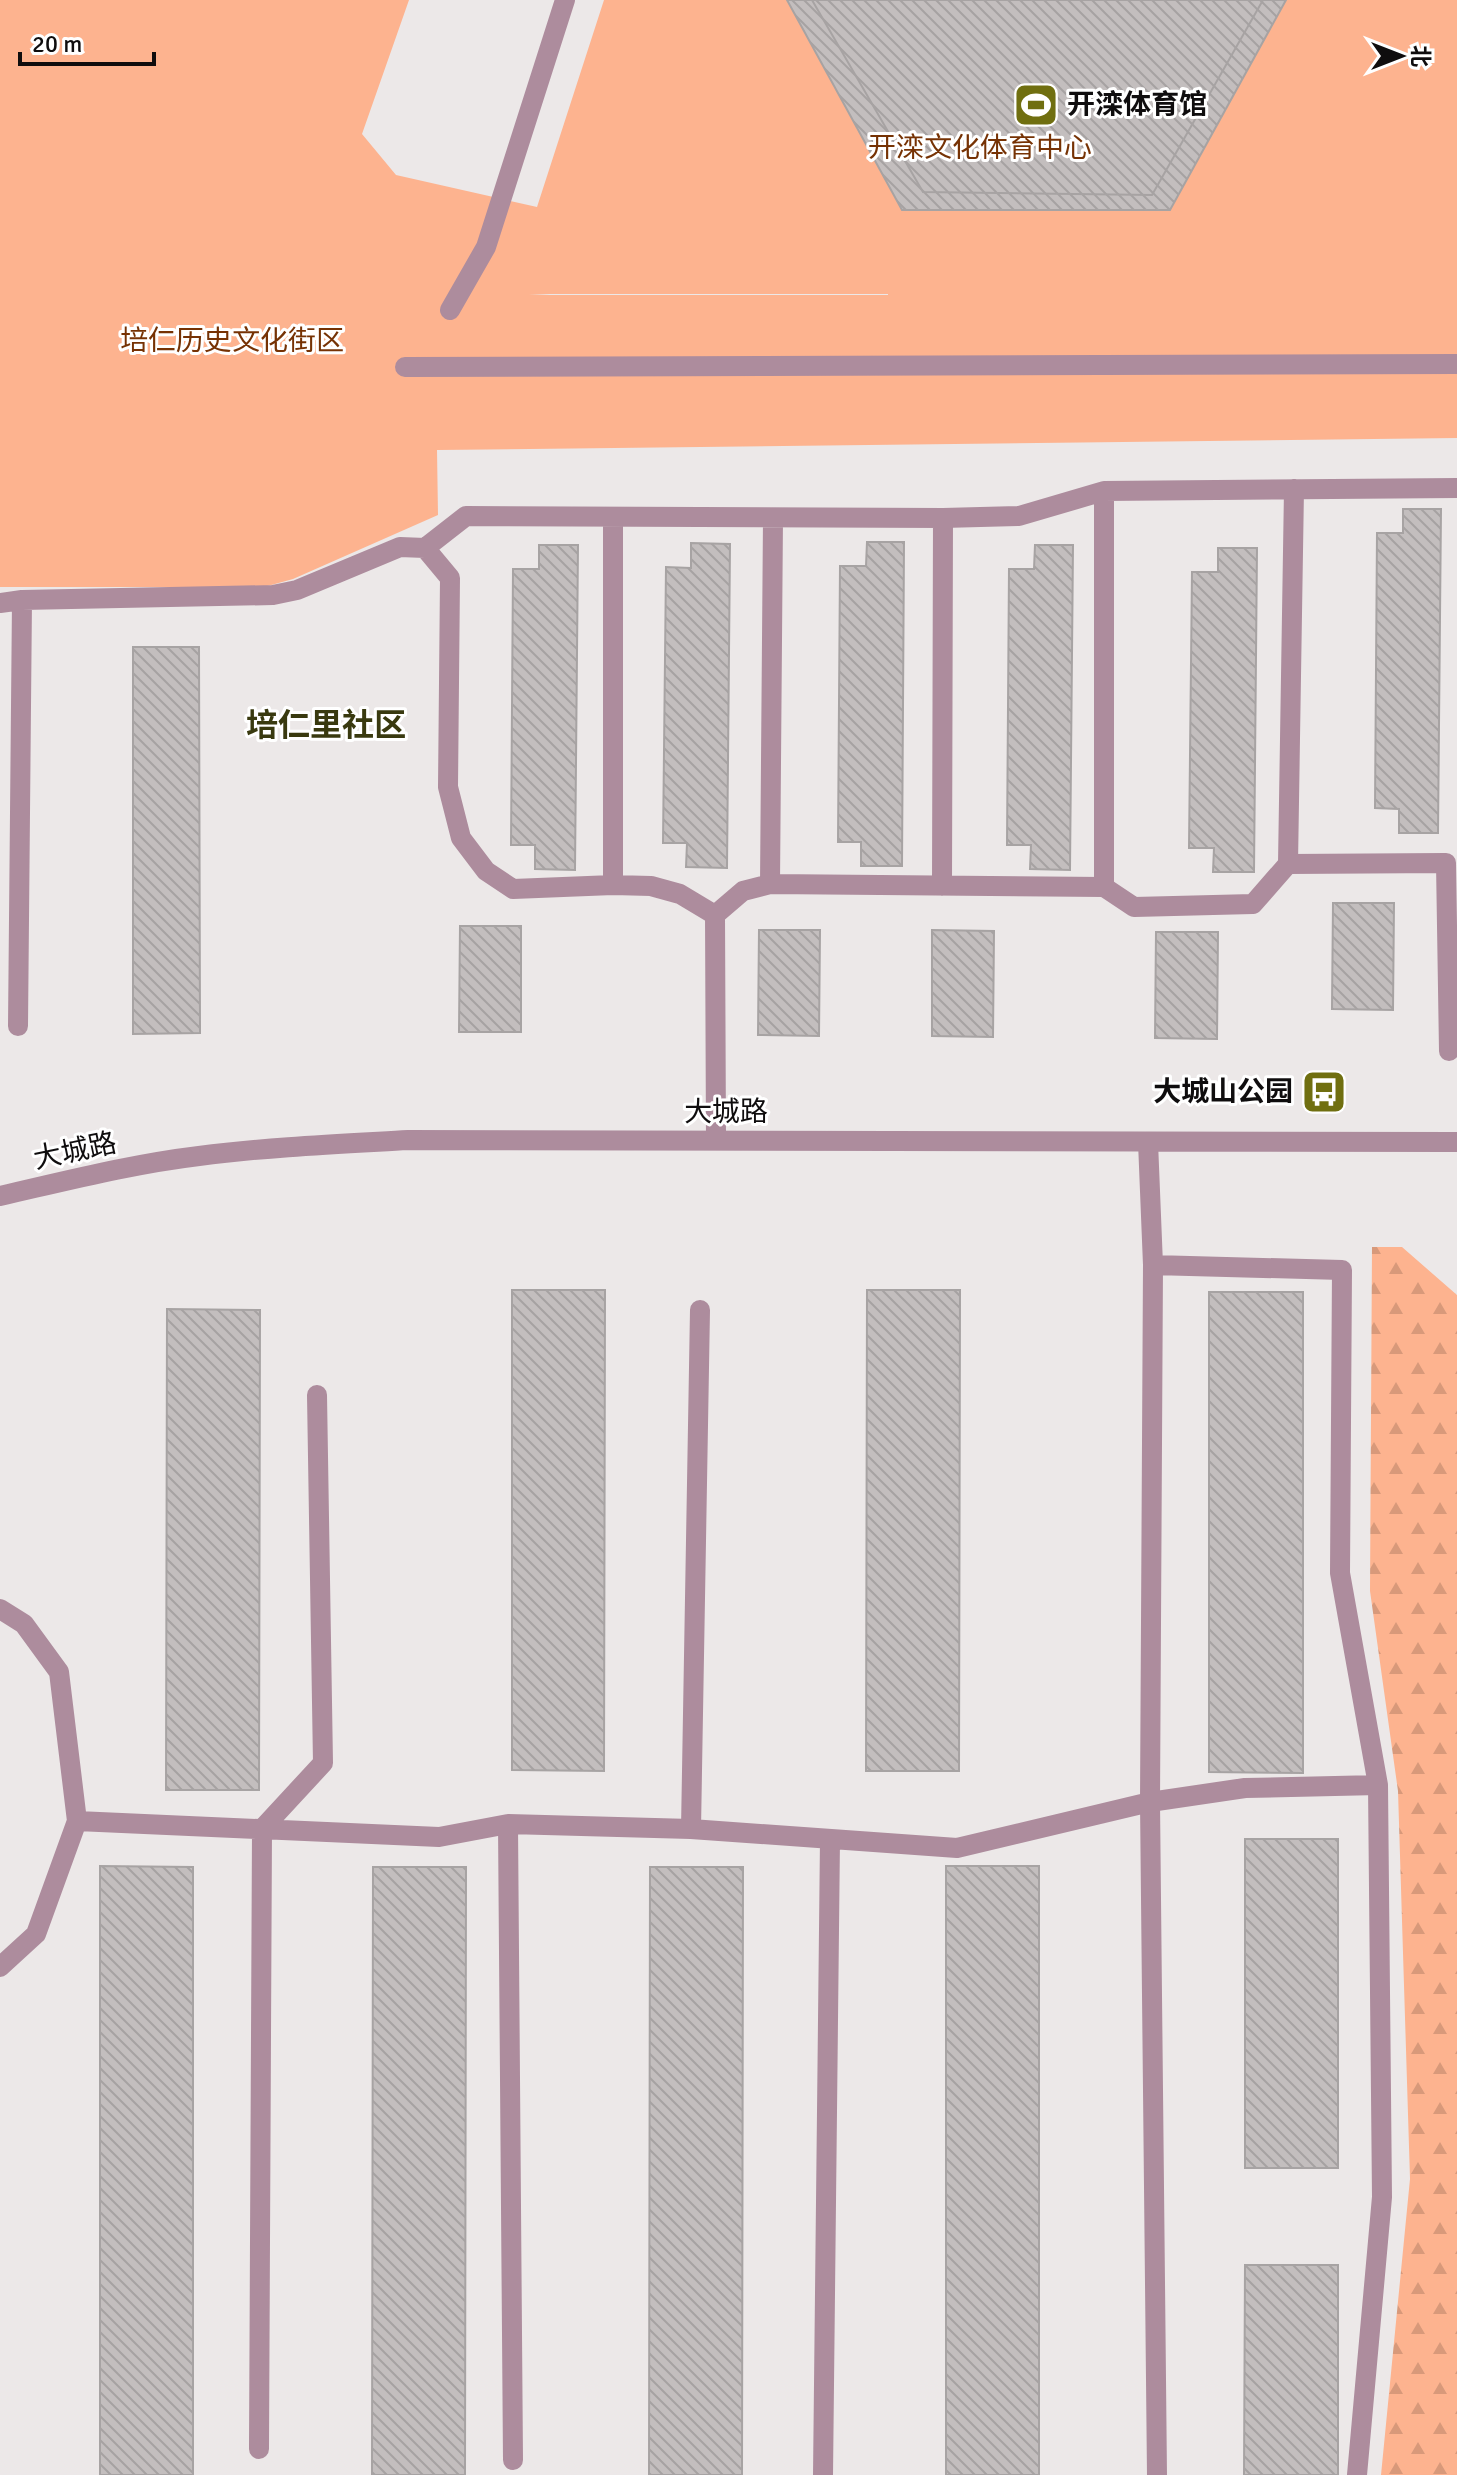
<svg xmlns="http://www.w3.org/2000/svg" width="1457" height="2475" font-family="Signika,'Noto Sans SC',sans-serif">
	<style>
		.forest { fill: url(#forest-firs) }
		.park { fill: #fdb38f; fill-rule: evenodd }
		.building { fill: url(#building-back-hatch); stroke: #a7a3a3; stroke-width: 2 }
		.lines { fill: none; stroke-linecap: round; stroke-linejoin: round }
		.minor { stroke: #ad8c9d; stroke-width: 20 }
		.labels { text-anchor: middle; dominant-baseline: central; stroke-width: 6; stroke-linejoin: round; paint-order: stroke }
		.poi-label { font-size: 28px; font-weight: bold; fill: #0f0d0e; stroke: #fff; text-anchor: start }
		.park-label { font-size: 28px; fill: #763204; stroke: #fff }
		.street-label { font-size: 28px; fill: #0f0d0e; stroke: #fff }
		.quarter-label { font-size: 32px; font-weight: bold; fill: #39390f; stroke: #fff }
	</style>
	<defs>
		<pattern id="forest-firs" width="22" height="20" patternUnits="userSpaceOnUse" patternTransform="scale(2)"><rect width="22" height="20" fill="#fdb38f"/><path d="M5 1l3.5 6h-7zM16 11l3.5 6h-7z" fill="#d8997a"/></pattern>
		<pattern id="building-back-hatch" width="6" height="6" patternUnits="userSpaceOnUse" patternTransform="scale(2)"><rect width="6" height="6" fill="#c3bebe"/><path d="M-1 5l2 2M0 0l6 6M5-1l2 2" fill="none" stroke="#a6a2a2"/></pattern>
	</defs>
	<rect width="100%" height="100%" fill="#ece8e8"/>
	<path class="forest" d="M 1372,1247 L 1402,1247 L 1457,1295 L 1457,2475 L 1381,2475 L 1410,2179 L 1398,1791 L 1370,1591 Z"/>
	<path class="park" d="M 0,0 L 409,0 L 362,134 L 396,175 L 537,207 L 604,0 L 1457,0 L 1457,438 L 437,450 L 438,515 L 293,579 L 264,587 L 0,587 ZM 529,294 L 888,294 L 888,295 L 550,295 Z"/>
	<path class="building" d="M 787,0 L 1286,0 L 1170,210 L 902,210 Z
		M 812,0 L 1263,0 L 1152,195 L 923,192 Z
		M 1403,509 L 1441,509 L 1438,833 L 1399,833 L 1399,809 L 1375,808 L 1377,533 L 1403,533 Z
		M 867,542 L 904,542 L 902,866 L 861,866 L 861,842 L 838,842 L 840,566 L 866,566 Z
		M 691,543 L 730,544 L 727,868 L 686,867 L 687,843 L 663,843 L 666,567 L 691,568 Z
		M 539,545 L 578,545 L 575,870 L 535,869 L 535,845 L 511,845 L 513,569 L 539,569 Z
		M 1035,545 L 1073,545 L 1070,870 L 1030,869 L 1031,845 L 1007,845 L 1009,569 L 1034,569 Z
		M 1218,548 L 1257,548 L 1254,872 L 1213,872 L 1214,848 L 1189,848 L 1192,572 L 1218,572 Z
		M 133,647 L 199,647 L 200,1033 L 133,1034 Z
		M 1333,903 L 1394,903 L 1393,1010 L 1332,1009 Z
		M 460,926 L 521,926 L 521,1032 L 459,1032 Z
		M 759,930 L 820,930 L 819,1036 L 758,1035 Z
		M 932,930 L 994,931 L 993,1037 L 932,1036 Z
		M 1156,932 L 1218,932 L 1217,1039 L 1155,1038 Z
		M 512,1290 L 605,1290 L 604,1771 L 512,1770 Z
		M 867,1290 L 960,1290 L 959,1771 L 866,1771 Z
		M 1209,1292 L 1303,1292 L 1303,1773 L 1209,1772 Z
		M 167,1309 L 260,1310 L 259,1790 L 166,1790 Z
		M 1245,1839 L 1338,1839 L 1338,2168 L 1245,2168 Z
		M 100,1866 L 193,1867 L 193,2475 L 100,2475 Z
		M 946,1866 L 1039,1866 L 1039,2475 L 946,2475 Z
		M 373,1867 L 466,1867 L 465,2475 L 372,2475 Z
		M 650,1867 L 743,1867 L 742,2475 L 649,2475 Z
		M 1245,2265 L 1338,2265 L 1338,2475 L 1244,2475 Z"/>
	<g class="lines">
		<path class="minor" d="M 450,310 L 486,247 L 565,0
			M 405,367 L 1457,364
			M 1104,491 L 1104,887
			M 613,518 L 613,885
			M 425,548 L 466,516 L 943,518 L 1019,516 L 1104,491 L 1457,488
			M 0,603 L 22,600 L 273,595 L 297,590 L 400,547 L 425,548 L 450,578 L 448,787 L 461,838 L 486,871 L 513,889 L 613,885 L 651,886 L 680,894 L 715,915 L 743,891 L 770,884 L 1104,887 L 1134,907 L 1253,904 L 1288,864 L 1446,863 L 1449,1051
			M 1288,864 L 1294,489
			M 770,884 L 773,518
			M 942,886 L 943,518
			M 715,915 L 716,1140
			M 18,1026 L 22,600
			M 1148,1142 L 1153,1265 L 1150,1802 L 1157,2475
			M 0,1196 C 66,1181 132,1164 199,1156 C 268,1147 338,1144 408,1140 L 1457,1142
			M 1153,1265 L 1342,1270 L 1340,1573 L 1378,1785 L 1382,2197 L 1357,2475
			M 0,1609 L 24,1624 L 59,1672 L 77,1821 L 439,1837 L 508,1824 L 691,1829 L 957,1848 L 1150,1802 L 1245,1788 L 1378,1785
			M 508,1824 L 513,2460
			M 691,1829 L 700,1310
			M 0,1967 L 36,1934 L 77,1821
			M 259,2449 L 262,1829 L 323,1763 L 317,1395
			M 823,2475 L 830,1839"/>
	</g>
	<defs>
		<g id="stadium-square" transform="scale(2.3)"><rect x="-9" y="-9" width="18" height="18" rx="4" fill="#706f10" stroke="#fff"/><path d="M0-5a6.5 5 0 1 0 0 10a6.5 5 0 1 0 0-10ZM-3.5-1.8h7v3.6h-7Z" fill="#fff"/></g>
		<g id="bus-square" transform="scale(2.3)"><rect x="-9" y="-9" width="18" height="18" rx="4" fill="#706f10" stroke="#fff"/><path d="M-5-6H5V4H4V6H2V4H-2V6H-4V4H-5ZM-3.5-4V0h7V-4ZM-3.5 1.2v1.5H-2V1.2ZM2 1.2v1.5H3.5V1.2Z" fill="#fff"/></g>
	</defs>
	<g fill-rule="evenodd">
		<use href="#stadium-square" x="1036" y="105"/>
		<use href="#bus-square" x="1324" y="1092"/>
	</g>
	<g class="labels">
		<g class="poi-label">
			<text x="1067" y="105">开滦体育馆</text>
			<text x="1293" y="1092" text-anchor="end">大城山公园</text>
		</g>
		<g class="park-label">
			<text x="980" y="148">开滦文化体育中心</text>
			<text x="232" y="341">培仁历史文化街区</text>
		</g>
		<g class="street-label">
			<text x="726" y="1112">大城路</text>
			<text transform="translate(75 1151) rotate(-12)">大城路</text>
		</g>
		<g class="quarter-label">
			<text x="326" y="725">培仁里社区</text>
		</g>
	</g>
	<g transform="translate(1401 56) rotate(90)" stroke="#ffffff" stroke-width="6" paint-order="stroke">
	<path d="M0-6L14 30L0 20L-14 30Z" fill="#0f0d0e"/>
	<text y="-12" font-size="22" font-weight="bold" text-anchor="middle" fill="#0f0d0e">北</text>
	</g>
	<path d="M20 52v12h134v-12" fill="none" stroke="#0f0d0e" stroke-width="4"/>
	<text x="32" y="52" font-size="24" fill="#0f0d0e" stroke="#ffffff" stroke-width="6" paint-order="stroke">20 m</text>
</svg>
